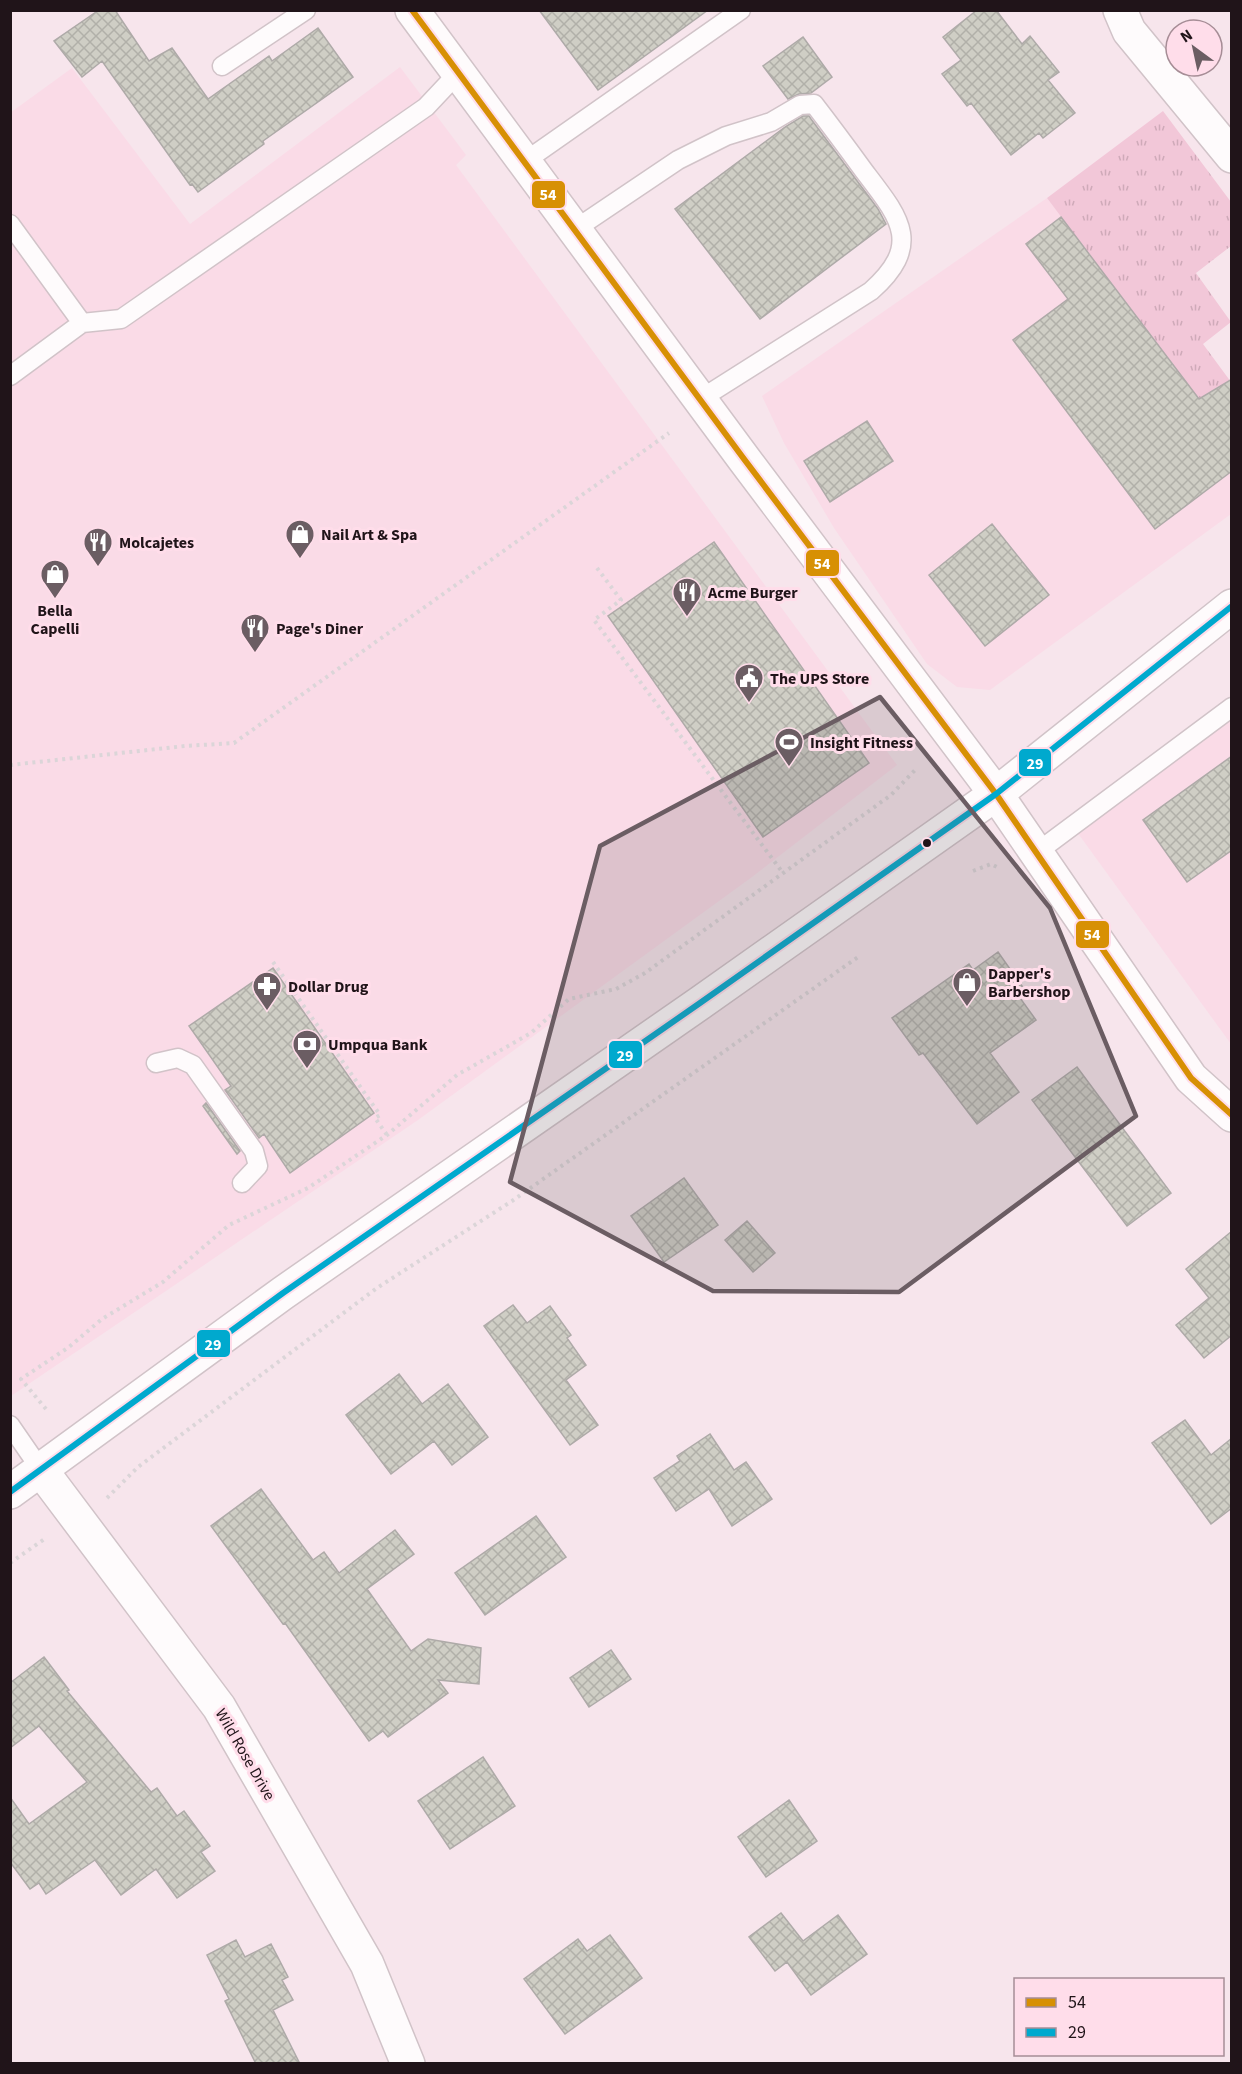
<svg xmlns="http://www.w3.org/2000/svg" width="1242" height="2074" viewBox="0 0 1242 2074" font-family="'Source Sans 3',sans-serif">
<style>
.built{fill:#fadbe7}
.grass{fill:url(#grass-tufts)}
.building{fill:url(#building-cross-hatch);stroke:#aeaaa8;stroke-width:1.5}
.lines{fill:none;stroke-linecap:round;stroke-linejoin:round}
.lane-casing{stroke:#d1c3c8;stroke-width:21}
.street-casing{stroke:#d1c3c8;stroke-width:36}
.secondary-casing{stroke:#d1c3c8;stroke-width:36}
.path{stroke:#dbd5d8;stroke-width:4;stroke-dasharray:3 4.5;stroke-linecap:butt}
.lane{stroke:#fefbfc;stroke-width:18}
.street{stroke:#fefbfc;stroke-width:33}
.secondary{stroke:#fefbfc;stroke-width:33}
.bus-1-casing{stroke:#ffddea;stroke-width:10}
.bus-2-casing{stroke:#ffddea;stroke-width:10}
.bus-1{stroke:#d79004;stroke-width:6}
.bus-2{stroke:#00a9ce;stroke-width:6}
.marked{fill:#6b5d63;fill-opacity:0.2;stroke:#6b5d63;stroke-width:4.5;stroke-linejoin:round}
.bus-dot{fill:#201419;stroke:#ffddea;stroke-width:2}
.labels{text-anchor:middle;stroke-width:6;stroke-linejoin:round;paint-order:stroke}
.poi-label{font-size:16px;font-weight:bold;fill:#201419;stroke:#ffddea;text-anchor:start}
.street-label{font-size:16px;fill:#201419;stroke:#ffddea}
.line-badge{stroke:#ffddea;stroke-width:2}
.badge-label{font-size:16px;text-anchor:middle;font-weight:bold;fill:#fff}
</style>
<defs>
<pattern id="grass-tufts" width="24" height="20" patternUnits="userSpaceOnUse" patternTransform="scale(1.5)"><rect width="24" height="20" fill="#f2c7d8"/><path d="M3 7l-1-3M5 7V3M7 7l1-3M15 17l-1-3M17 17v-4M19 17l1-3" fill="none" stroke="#cfaab9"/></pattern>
<pattern id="building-cross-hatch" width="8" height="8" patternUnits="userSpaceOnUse" patternTransform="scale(1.5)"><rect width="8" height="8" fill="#cfcec5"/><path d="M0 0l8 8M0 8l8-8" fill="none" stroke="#b1b0a9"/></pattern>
</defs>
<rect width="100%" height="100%" fill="#f7e5ec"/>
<path class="built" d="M400 67 466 155 456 165 897 765 752 877 418 1120 11 1396 10 113 72 68 190 224Z
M1047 198 1231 444V514L990 690 957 687 927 664 834 528 784 443 762 396Z
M1231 718V1044L1077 832Z"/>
<path class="grass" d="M1163 111 1231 202V246L1196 273 1231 322 1203 344 1231 382V444L1047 198Z"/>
<path class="building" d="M99 10H115L149 61 172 48 208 99 269 56 272 61 318 28 353 77 263 141 264 144 198 192 192 184 190 185 102 61 82 77 54 41Z
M539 10H708L598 90Z
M977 10H996L1022 44 1030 36 1059 72 1048 80 1075 113 1043 138 1039 133 1011 155 971 103 967 106 942 74 961 60 943 37Z
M803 37 832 77 811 93 799 94 788 99 763 66Z
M803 116H809L811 119 878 209 886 224 760 319 675 209 785 127Z
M1061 217 1199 399 1232 379V471L1155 529 1013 340 1068 299 1026 244Z
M867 421 893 461 830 502 804 461Z
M992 524 1049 595 985 646 929 575Z
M714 542 869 763 763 837 608 616Z
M1232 756V850L1187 882 1143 820Z
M998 952 1027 993 1020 998 1036 1020 990 1053 1019 1092 977 1124 923 1053 919 1055 892 1018 969 964 973 970Z
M273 968 374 1113 290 1173 264 1134 259 1138 225 1090 231 1086 189 1026Z
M1077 1067 1171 1193 1127 1226 1032 1100Z
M206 1103 240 1151 237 1154 203 1106Z
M684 1178 718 1225 664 1262 631 1216Z
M747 1221 775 1253 753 1272 725 1240Z
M1232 1231V1335L1204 1358 1176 1325 1209 1298 1186 1269Z
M513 1305 527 1323 550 1306 571 1335 567 1338 586 1365 566 1380 598 1425 570 1445 484 1326Z
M399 1374 422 1404 448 1384 488 1437 452 1465 434 1441 391 1474 346 1415Z
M1185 1420 1211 1455 1232 1438V1508L1211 1524 1152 1443Z
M710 1434 734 1470 746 1462 772 1499 732 1526 709 1489 676 1511 654 1478 680 1461 677 1456Z
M261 1489 313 1560 324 1552 339 1573 395 1530 414 1554 367 1589 411 1651 428 1639 481 1648 479 1684 438 1680 448 1693 388 1737 383 1731 369 1741 285 1623 283 1624 211 1526Z
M536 1516 566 1557 485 1615 455 1573Z
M611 1650 631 1679 589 1707 570 1678Z
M44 1657 69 1690 67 1691 151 1792 157 1788 177 1816 184 1811 210 1846 201 1852 215 1871 177 1898 156 1869 121 1895 95 1860 46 1894 39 1883 30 1889 10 1862V1797L29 1824 87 1782 39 1726 10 1748V1683Z
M483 1757 515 1806 450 1849 418 1801Z
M789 1800 817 1841 766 1877 738 1837Z
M781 1913 803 1941 838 1915 867 1954 811 1995 787 1962 775 1971 749 1937Z
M610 1935 642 1978 565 2034 524 1979 578 1939 587 1951Z
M236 1940 245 1957 271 1944 288 1977 282 1980 293 2000 273 2010 300 2064H256L225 2001 229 1999 207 1955Z"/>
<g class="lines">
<g class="lane-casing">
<path id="lane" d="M222 66 306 10
M524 162 741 10
M10 224 82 323
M574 230 678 160 726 136 771 122 800 105 814 104C831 126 848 149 864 171 899 217 924 244 871 291L699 400
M10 376 82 323 121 319 426 107 458 73
M1036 853 1232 707
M156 1063 178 1058 193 1065 254 1151 258 1166 242 1183
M10 1425 41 1470"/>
</g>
<g class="street-casing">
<path id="street" d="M412 10 744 459 996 794 1191 1078 1232 1115
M1120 10 1129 31 1232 156
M41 1470 219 1707 367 1964 408 2064"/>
</g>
<g class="secondary-casing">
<path id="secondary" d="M10 1492 283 1293 700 1003 996 794 1232 606"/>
</g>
<path class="path" d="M597 568 621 600 594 620 783 873
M10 765 185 746 234 743 669 433
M973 871 991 864 999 868
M273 962 380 1115 375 1118 387 1135
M46 1409 21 1379 69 1347 102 1319 163 1282 229 1225 308 1188 387 1135 457 1075 531 1033 569 999 616 989 645 973 891 795 917 768
M107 1498 138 1467 377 1288 512 1201 858 957
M10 1563 46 1538"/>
<use href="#lane" class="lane"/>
<use href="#street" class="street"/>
<use href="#secondary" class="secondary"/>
<g class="bus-1-casing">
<path id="bus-1" d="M412 10 744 459 996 794 1191 1078 1232 1115"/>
</g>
<g class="bus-2-casing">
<path id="bus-2" d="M10 1492 283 1293 700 1003 996 794 1232 606"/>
</g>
<use href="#bus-1" class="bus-1"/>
<use href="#bus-2" class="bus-2"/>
</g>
<path class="marked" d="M880 697 1050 908 1136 1116 899 1292 713 1291 510 1182 600 846Z"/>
<defs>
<g id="shop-pin" transform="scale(1.5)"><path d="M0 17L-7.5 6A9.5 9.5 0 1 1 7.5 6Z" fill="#6b5d63" stroke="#ffddea"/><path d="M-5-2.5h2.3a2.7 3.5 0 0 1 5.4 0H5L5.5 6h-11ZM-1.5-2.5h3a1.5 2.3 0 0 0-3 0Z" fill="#fff"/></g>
<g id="restaurant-pin" transform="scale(1.5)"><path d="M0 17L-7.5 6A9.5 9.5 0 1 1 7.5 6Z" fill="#6b5d63" stroke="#ffddea"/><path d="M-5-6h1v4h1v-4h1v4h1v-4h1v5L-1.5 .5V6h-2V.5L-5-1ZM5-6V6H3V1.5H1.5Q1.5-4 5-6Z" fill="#fff"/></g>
<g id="civic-pin" transform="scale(1.5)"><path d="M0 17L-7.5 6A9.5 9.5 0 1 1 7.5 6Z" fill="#6b5d63" stroke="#ffddea"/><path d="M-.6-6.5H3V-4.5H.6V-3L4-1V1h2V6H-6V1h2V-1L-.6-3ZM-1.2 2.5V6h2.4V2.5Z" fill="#fff"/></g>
<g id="stadium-pin" transform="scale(1.5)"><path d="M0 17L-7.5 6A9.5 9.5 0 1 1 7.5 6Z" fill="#6b5d63" stroke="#ffddea"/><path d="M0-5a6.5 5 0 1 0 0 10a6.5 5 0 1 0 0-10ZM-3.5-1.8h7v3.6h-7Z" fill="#fff"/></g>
<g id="pharmacy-pin" transform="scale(1.5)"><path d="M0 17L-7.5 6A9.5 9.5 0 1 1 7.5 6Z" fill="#6b5d63" stroke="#ffddea"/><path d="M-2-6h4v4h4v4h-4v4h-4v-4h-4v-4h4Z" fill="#fff"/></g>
<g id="bank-pin" transform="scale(1.5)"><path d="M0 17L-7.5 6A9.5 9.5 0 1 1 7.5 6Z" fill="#6b5d63" stroke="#ffddea"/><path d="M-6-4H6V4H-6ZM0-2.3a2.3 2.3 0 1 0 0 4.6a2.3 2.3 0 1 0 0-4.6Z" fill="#fff"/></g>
</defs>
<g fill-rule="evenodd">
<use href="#shop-pin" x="300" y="534"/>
<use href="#restaurant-pin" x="98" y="542"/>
<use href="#shop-pin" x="55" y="574"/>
<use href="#restaurant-pin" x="687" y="592"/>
<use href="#restaurant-pin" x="255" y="628"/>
<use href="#civic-pin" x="749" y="678"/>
<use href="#stadium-pin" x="789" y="742"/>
<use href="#shop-pin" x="967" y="982"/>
<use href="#pharmacy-pin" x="267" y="986"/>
<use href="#bank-pin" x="307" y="1044"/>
</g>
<circle class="bus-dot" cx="927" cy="843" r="5"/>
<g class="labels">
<g class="poi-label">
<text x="321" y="540">Nail Art &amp; Spa</text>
<text x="119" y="548">Molcajetes</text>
<text x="708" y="598">Acme Burger</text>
<text x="55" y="616" text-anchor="middle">Bella<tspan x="55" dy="18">Capelli</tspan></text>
<text x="276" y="634">Page's Diner</text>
<text x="770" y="684">The UPS Store</text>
<text x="810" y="748">Insight Fitness</text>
<text x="988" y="979">Dapper's<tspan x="988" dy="18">Barbershop</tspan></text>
<text x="288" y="992">Dollar Drug</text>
<text x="328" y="1050">Umpqua Bank</text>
</g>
<g class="street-label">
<text transform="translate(246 1754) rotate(60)" y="6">Wild Rose Drive</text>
</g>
</g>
<g class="line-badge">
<rect x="531" y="180" width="35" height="29" rx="6" fill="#d79004"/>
<rect x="805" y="549" width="35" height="28" rx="6" fill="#d79004"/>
<rect x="1018" y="748" width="34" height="29" rx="6" fill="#00a9ce"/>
<rect x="1075" y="920" width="35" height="29" rx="6" fill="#d79004"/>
<rect x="608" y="1040" width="35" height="29" rx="6" fill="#00a9ce"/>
<rect x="196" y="1329" width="35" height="29" rx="6" fill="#00a9ce"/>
</g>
<g class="badge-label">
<text x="548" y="200">54</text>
<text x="822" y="569">54</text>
<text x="1035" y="769">29</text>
<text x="1092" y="940">54</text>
<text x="625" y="1061">29</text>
<text x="213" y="1350">29</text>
</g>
<rect width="1242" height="2074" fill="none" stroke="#201419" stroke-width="24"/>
<rect x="1014" y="1978" width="210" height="78" fill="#ffddea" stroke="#a68d96" stroke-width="1.5"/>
<rect x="1026" y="1998" width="30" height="9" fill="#d79004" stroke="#a68d96" stroke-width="1.5"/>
<text x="1068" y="2008" font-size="18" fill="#201419">54</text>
<rect x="1026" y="2028" width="30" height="9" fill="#00a9ce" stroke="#a68d96" stroke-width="1.5"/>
<text x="1068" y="2038" font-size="18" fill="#201419">29</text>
<g transform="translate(1194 48) rotate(327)"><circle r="28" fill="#ffddea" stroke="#a68d96" stroke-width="1.5"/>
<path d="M0-4.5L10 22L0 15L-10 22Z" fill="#6b5d63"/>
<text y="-9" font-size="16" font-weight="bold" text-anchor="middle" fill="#201419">N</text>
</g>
</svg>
